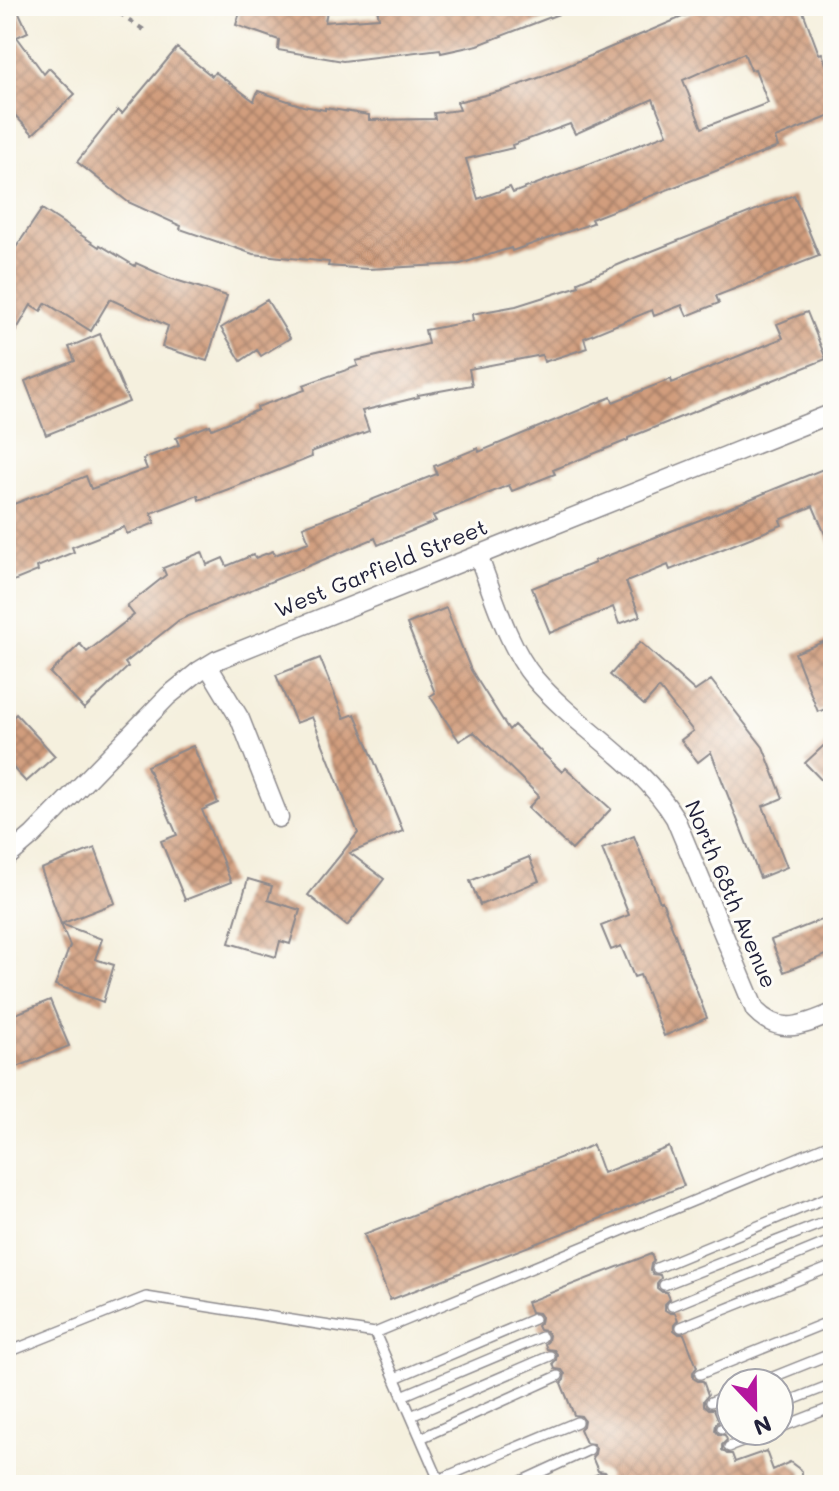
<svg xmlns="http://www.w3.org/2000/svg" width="839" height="1491" viewBox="0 0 839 1491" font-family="Mali,sans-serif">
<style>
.building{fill:url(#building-cross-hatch);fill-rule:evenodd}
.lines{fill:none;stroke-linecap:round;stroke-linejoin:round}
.lane-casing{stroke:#8c898c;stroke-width:12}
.street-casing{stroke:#8c898c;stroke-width:21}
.path{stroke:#8c898c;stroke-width:4;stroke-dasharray:6 6;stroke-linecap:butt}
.lane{stroke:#fff;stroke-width:9}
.street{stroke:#fff;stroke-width:18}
.labels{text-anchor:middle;stroke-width:6;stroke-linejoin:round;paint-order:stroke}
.street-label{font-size:22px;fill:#22223b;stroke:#fdfcf7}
</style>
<defs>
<pattern id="building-cross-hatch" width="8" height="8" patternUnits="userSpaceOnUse" patternTransform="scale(2)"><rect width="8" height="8" fill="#d19d7d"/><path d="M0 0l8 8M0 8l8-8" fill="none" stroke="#a98068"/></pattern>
</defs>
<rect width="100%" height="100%" fill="#fdfcf7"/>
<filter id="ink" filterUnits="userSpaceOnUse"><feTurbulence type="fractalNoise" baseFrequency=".0125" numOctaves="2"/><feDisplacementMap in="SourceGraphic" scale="16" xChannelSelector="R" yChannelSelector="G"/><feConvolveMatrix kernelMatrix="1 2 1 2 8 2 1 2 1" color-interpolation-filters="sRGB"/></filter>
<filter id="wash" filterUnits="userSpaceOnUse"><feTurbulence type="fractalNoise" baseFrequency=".006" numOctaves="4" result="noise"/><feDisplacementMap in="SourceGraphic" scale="32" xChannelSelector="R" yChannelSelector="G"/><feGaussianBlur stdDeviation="1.8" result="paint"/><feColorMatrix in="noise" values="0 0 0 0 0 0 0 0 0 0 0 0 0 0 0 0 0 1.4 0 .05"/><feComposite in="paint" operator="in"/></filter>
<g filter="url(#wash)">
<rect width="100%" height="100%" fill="#f5f0de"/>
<g id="blocks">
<path class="building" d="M6 6H16L28 32 17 37 44 74 49 68 75 94 33 134 6 106Z
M242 6H292L327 11 325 22 379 18 377 8 392 6 577 7 478 45 441 53 440 49 343 61 278 50 279 40 236 25Z
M708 6H801L819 54 822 53 833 84V115L775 138 778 147 591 219 593 223 512 251 511 248 460 264 368 269 328 266 329 262 253 254 180 229 181 226 128 202 77 162 118 110 122 114 177 48 212 76 215 72 254 101 258 91 303 106 325 110V108L369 115V120L435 119 434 113 460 110 457 102 505 90 541 77ZM744 53 751 70 755 69 768 103 702 128 683 80ZM653 99 667 134 513 193 510 187 478 199 466 159 513 148 512 145 570 124 575 134Z
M794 195 819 256 716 296 719 303 687 316 682 305 654 316 652 310 584 338 587 348 544 362 542 355 469 369 472 385 418 395 419 397 362 411 369 431 311 452 312 457 264 476 199 500 198 495 151 513 155 523 127 534 124 527 72 547 74 552 37 567 38 571 6 584V507L86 476 91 489 147 469 143 459 179 445 176 438 210 425 212 429 258 410 257 407 305 390 303 385 358 366 356 361 428 344 425 330 473 321 472 314 516 306 579 286 578 282 632 259Z
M42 209 99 247 100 245 135 266 136 263 169 278 227 296 207 361 162 347 168 326 110 299 91 331 46 303 41 311 31 305 6 348V262Z
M267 300 290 338 261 356 257 350 241 361 221 328Z
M807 312 826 359 628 438V440L553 470 555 474 512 491 509 485 433 516 436 521 378 545 375 538 179 620 125 663 128 667 84 709 50 673 80 644 87 652 134 615 127 606 166 575 163 568 202 552 207 565 223 558 227 566 253 555 255 558 273 551 275 555 309 542 303 527 437 474 434 466 478 448 479 452 611 397 613 402 671 379 672 383 783 338 777 324Z
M100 334 129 402 46 435 25 381 75 361 69 347Z
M828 467 833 481V553L813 506 780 520 782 525 725 548 670 570 668 565 626 582 640 616 619 624 613 607 550 633 532 588 595 563 594 561 702 519Z
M446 608 471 670 509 730 514 725 562 772 566 768 611 809 572 850 528 808 539 796 474 732 459 741 430 696 435 693 407 624Z
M833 638V706L818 712 795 653Z
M640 642 695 691 711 680 763 747 783 798 763 806 787 867 760 878 711 752 698 762 681 740 693 731 659 688 644 705 610 675Z
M320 658 344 718 355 714 403 831 350 853 384 879 347 926 308 895 358 833 312 717 296 723 276 675Z
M16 714 55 756 26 782 6 760V724Z
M833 737V792L805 763Z
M193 746 218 803 202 810 231 882 185 900 161 841 177 835 147 766Z
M634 836 660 902 662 901 707 1018 664 1036 640 975 634 977 621 946 611 950 601 926 629 915 602 849Z
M95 848 115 903 61 924 41 869Z
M529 857 539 881 480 905 470 881Z
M248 879 272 886 268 900 300 910 290 944 280 941 276 957 229 943Z
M833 915V952L784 972 771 940Z
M61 924 102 939 95 959 114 965 103 1002 55 985 70 946Z
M50 1000 69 1046 15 1068 6 1047V1018Z
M593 1145 603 1173 669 1147 684 1186 390 1300 364 1234Z
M651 1254 654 1261 651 1264 650 1270 653 1274 660 1275 661 1278 657 1283V1288L662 1292H667L670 1299 665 1304V1310L670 1313H675L678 1320 674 1325V1330L679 1334H684L697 1367 693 1372V1378L698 1381H703L708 1395 704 1400V1405L709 1409H714L719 1421 716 1424 715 1430 718 1434 725 1435 727 1440 722 1445V1450L727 1454H732L735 1462 766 1451 773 1470 790 1462 802 1471V1485H604L607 1482 608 1476 605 1472 598 1471 592 1457 595 1454 596 1448 593 1444 586 1443 580 1429 583 1426 584 1420 581 1416 574 1415 561 1383 564 1380 565 1374 562 1370 555 1369 553 1363 556 1360 557 1354 554 1350 547 1349 545 1344 548 1341 549 1335 546 1331 539 1330 537 1326 540 1323 541 1317 538 1313 531 1312 527 1302Z"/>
</g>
</g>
<g filter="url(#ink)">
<use href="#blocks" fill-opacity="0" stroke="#8c898c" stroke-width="2"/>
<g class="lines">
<g class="lane-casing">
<path id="lane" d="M657 1268 833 1195
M664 1285 833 1219
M672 1306 833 1240
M681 1327 833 1266
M375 1333 441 1485
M6 1353 146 1297 375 1333 833 1143
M700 1374 833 1320
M395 1378 534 1319
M758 1383 833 1353
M402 1396 542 1337
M711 1402 731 1394
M779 1405 833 1384
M411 1416 550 1356
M722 1428 731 1424
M779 1428 833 1407
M421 1438 558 1376
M729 1447 771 1431
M438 1480 577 1422
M513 1485 589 1450
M584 1485 601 1478"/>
</g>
<g class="street-casing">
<path id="street" d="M478 555C493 594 508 647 535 679 577 728 640 761 675 818L755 1010C781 1037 803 1025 833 1013
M208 666 240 719 279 818
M6 858 33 835 168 696 199 671 217 660 833 413"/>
</g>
<path class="path" d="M109 6 144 30"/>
<use href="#lane" class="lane"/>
<use href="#street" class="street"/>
</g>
</g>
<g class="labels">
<g class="street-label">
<text transform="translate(381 568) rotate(-22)" y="8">West Garfield Street</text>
<text transform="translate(731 894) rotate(67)" y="8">North 68th Avenue</text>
</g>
</g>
<rect width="839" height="1491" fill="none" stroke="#fdfcf7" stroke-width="32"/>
<g transform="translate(755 1407) rotate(158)"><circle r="38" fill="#fdfcf7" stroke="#a5a5ac" stroke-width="2"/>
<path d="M0-6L14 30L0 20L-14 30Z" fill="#b5179e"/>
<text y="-12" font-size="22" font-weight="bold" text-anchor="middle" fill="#22223b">N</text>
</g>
</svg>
